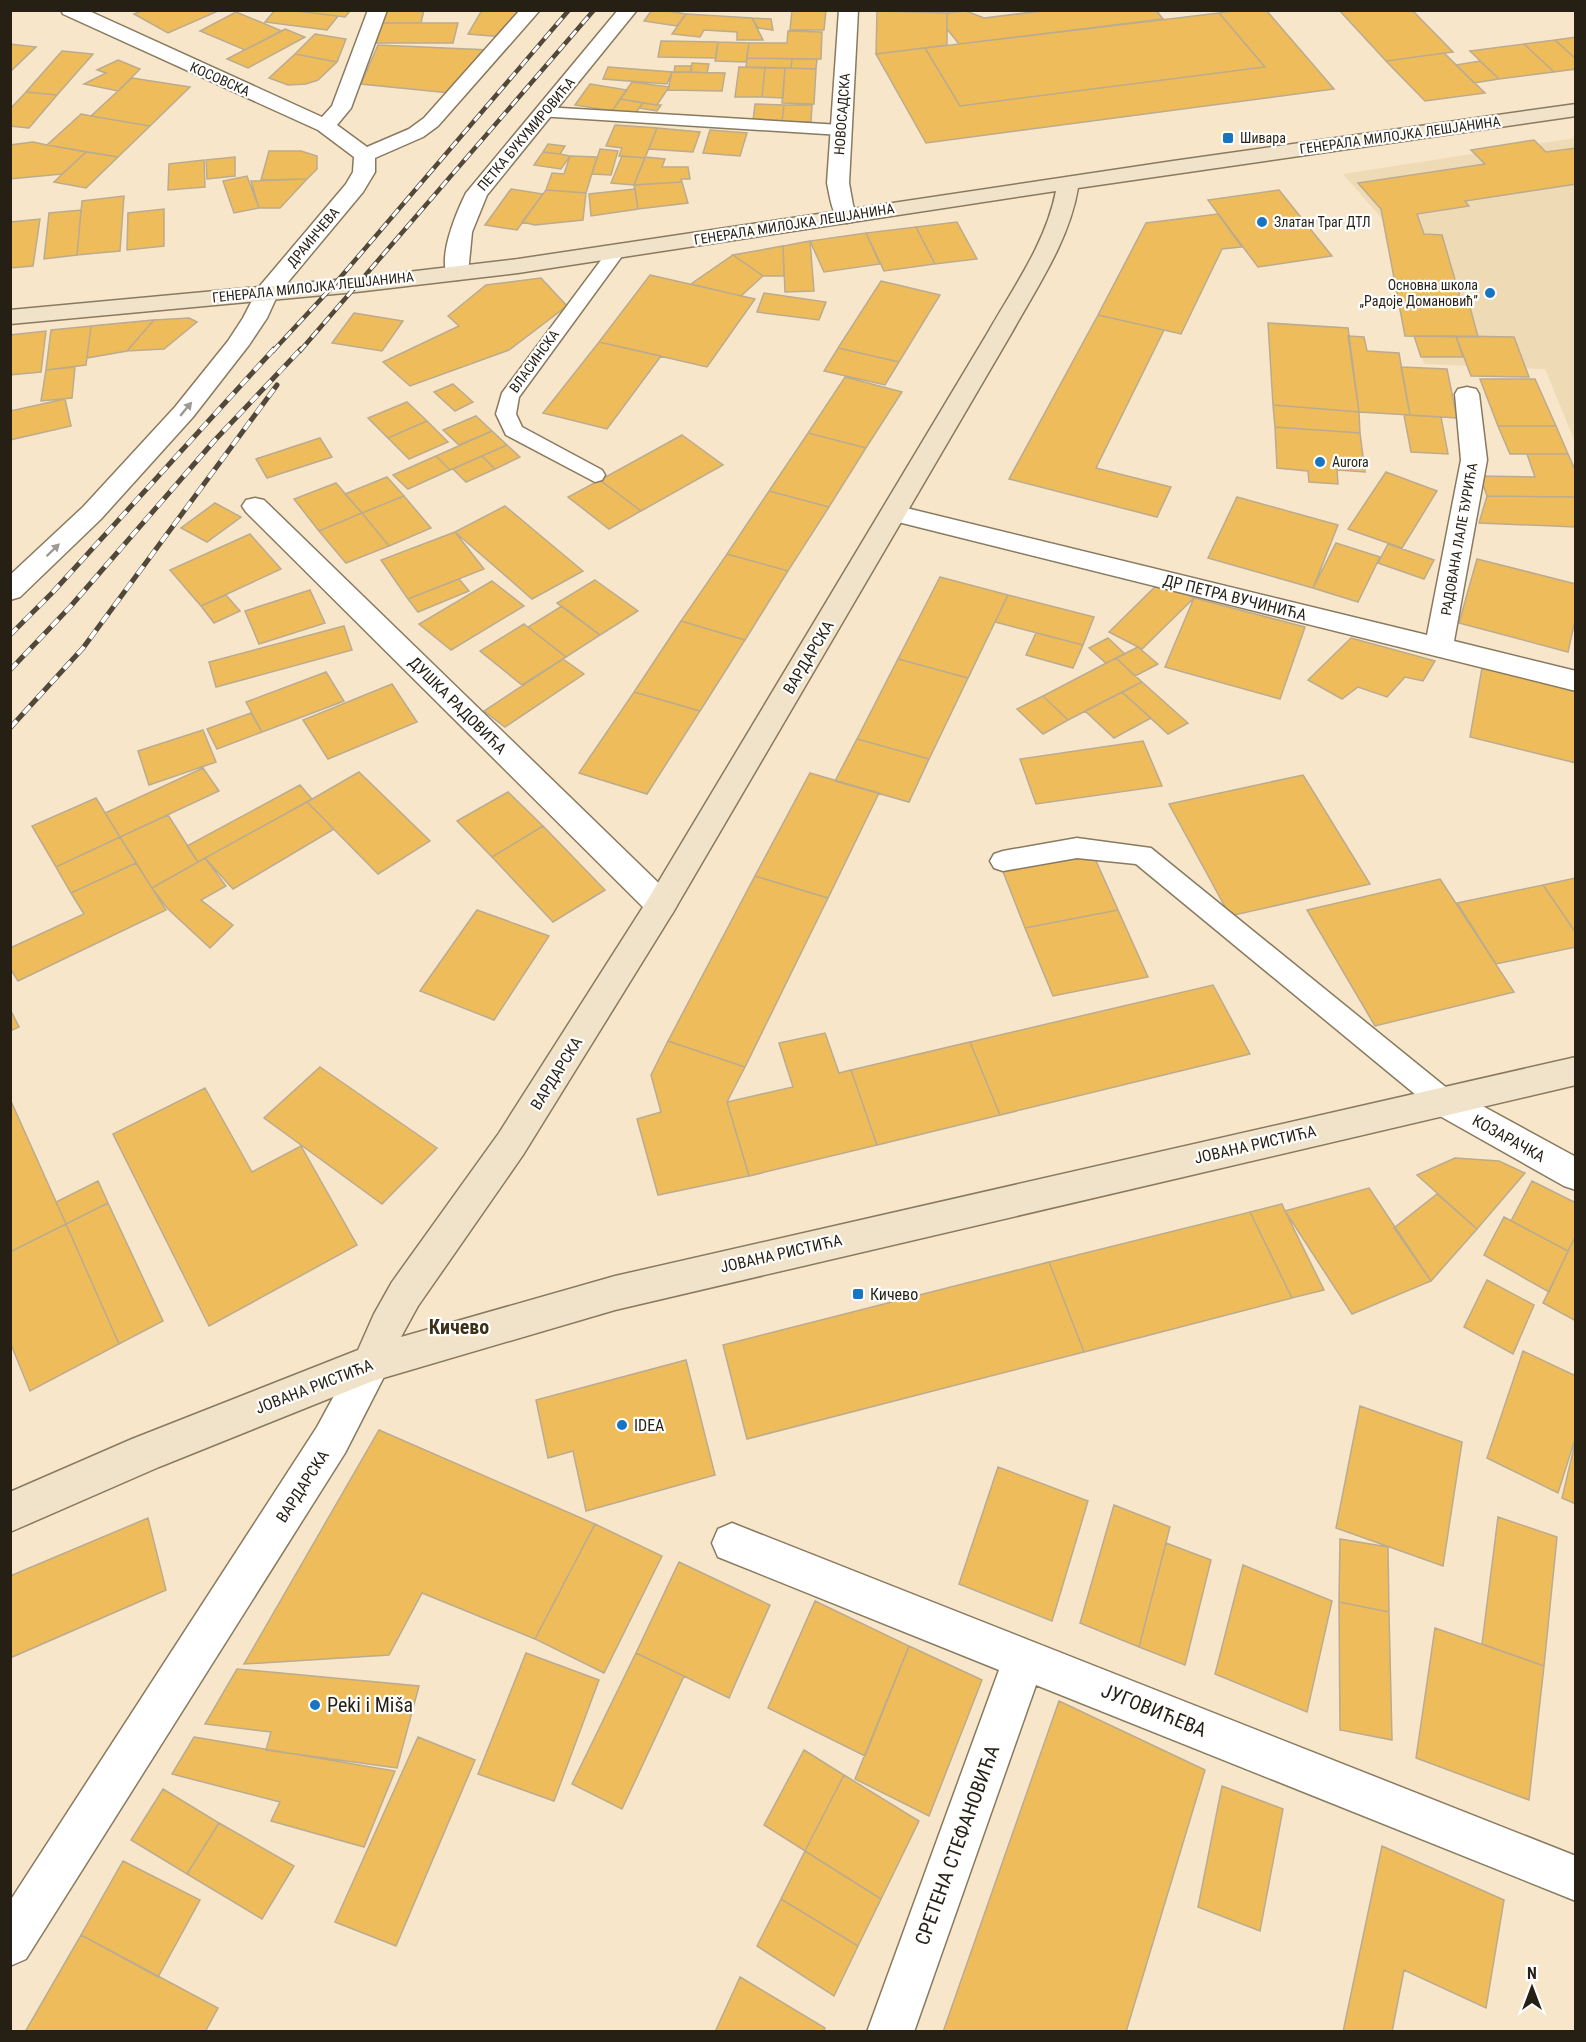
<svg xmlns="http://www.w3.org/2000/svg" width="1586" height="2042" viewBox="0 0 1586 2042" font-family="'Roboto Condensed',sans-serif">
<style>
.built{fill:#efdab6}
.building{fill:#efbc5b;stroke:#bbab8f;stroke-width:1.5}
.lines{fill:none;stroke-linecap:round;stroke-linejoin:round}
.lane-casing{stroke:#897a5f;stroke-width:3}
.street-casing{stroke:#897a5f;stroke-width:3}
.secondary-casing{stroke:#897a5f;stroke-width:3}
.lane{fill:#fff;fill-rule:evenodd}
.street{fill:#fff;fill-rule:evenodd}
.secondary{fill:#f1e3c9;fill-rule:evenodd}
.rail-far1-casing{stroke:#51483a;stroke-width:4.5}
.rail-casing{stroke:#51483a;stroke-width:5}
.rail-far1{stroke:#fff;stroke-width:3;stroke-dasharray:9;stroke-linecap:butt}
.rail{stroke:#fff;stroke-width:4;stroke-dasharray:10;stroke-linecap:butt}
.oneway{fill:#9d9a95}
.poi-dot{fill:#1875c1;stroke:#fff;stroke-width:2}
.labels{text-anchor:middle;stroke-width:4.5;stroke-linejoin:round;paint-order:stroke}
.far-street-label{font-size:14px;fill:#251f14;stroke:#fff}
.far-poi-label{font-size:14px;fill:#251f14;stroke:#fff;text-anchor:start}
.street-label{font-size:16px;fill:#251f14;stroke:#fff}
.poi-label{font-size:16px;fill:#251f14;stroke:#fff;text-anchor:start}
.quarter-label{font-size:20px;font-weight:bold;fill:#3e3018;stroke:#fff}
.near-poi-label{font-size:20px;fill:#251f14;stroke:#fff;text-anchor:start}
.near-street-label{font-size:20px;fill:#251f14;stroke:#fff}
</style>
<rect width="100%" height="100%" fill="#f7e6c9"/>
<path class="built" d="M1575 138V442L1545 369 1424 364 1384 221 1343 174Z"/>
<path class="building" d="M143 10H217L218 11 168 33 134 14Z
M275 10H288L338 16 327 30 265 22Z
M288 10H351L345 17Z
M386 10H424L421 23H382Z
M482 10H518L504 37 468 34Z
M652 10H662L686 14 677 26 644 21Z
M792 10H826L824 30H790Z
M1050 10H1156L1163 19 959 44 947 29V13L966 11 984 18Z
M1236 10H1266L1334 89 926 143 876 54 925 48 960 106 1265 67 1219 13Z
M1339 10H1412L1453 52 1386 61Z
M877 11 947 13V45L876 54Z
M236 12 282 31 245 50 200 31Z
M1219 13 1265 67 960 106 925 48Z
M686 14 752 18 763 40H737V32L704 30 700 37 672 34Z
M752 18 771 19 773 30 758 28Z
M382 23H458L453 43H376Z
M285 29 305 37 248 68 227 59Z
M788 31 822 32 821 59 747 58 749 43H787Z
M315 34 346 39 337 62 295 54Z
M1576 37V59L1555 40Z
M1555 40 1576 59V69L1554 72 1524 44Z
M661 41 718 42 716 58 658 57Z
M718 42 749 43 746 62 715 61Z
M10 44 36 47 10 72Z
M1524 44 1554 72 1499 79 1470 51Z
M378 45 489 50 450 93 361 84Z
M62 51 93 54 57 95 26 92Z
M1444 53 1485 93 1425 101 1386 61Z
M295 54 337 62 318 80 306 84 288 85 269 78Z
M747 58 792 59 791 68 746 67Z
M792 59H817L816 69 791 68Z
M118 60 140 69 118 91 84 84 106 73 97 70Z
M1480 61 1499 79 1474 83 1456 65Z
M692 63 709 64 707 73 691 72Z
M675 66H691V72H674Z
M608 67 672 72 667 84 603 79Z
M739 67 765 68 762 97H735Z
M765 68H785L783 98 762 97Z
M785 68 816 69 814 104 782 103Z
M672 72 725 73 722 91 668 90Z
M132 78 190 87 150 126 91 116Z
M632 82 669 87 657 105 620 99Z
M590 84 627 90 612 111 575 105Z
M26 92 57 95 29 128 10 126V109Z
M620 99 643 103 635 114 612 111Z
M643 103 657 105H661L657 111 639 108Z
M755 104 784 105 782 122 753 121Z
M784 105H812L811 122H782Z
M81 114 91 116 150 126 118 157 47 145Z
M615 125 657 128 645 158 619 156 622 148 606 146Z
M657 128 700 132 693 152 649 149Z
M710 130 747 133 740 156 703 153Z
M1534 140 1546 152 1576 148V184L1465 201 1469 206 1417 214 1424 234 1442 235 1463 307H1470L1478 337 1405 336 1381 209 1358 183 1485 164 1471 150Z
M33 142 47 145 86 152 62 174 10 179V145Z
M548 144 565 146 560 154 543 152Z
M600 149 618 151 611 175 592 174Z
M269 151H301L317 156V169L307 179 261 180Z
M86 152 118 157 86 188 54 182Z
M543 152 560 154 570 156 561 169 534 165Z
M570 156 597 157 586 193 546 190 552 173 564 174Z
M622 156 645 158 634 185 611 183Z
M235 157V176L207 179 206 160Z
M645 157 665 159 662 167H688L690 179H681L682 182 634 185Z
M204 160 205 187 168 190 169 164Z
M247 176 259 208 234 213 223 181Z
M307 179 280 208H259L251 181Z
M682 182 688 203 638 209 634 185Z
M511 189 543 194 517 230 485 225Z
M635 189 638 209 591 216 589 194Z
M546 190 586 193 583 220 535 225 522 222Z
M1279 190 1332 256 1258 267 1208 200Z
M124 196 120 251 77 255 82 201Z
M164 209V246L127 250 128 213Z
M81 210 77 255 44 259 49 213Z
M1218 214 1242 247 1222 249 1181 334 1098 315 1146 223Z
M40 219 33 266 10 268 11 222Z
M957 222 977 259 935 264 916 227Z
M916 227 935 264 884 271 866 233Z
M866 233 880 264 824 272 810 241Z
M810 241 814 291 785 292 783 246Z
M783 246 784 276H763L733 255Z
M733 255 763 276 741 296 691 284Z
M650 275 755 299 707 367 599 342Z
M541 278 567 306 509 350 410 386 383 362 459 326 448 316 486 285Z
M881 281 940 295 899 362 838 348Z
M764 293 826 302 819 320 757 312Z
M354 313 403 321 382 351 332 343Z
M1098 315 1164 330 1096 468 1171 487 1157 517 1009 479Z
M189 318 197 322 164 349 127 351 154 320Z
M154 320 127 351 87 358 91 326Z
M1268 323 1348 328 1359 412 1273 405Z
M91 326 86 365 46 370 51 330Z
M46 331 41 372 10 375V335Z
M1348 336 1364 337 1367 351 1399 353 1410 415 1359 412Z
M1414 336H1456L1463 357H1421Z
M1456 336 1514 337 1529 377 1471 376Z
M599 342 661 356 607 429 543 413Z
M838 348 899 362 885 385 824 371Z
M75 367 72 398 41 401 46 370Z
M1401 367 1447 369 1457 418 1410 415Z
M845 377 902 392 866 448 808 433Z
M1480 379H1535L1556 426H1498Z
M453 384 473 402 455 411 434 392Z
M65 399 71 426 10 440V411Z
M407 402 427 421 388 438 368 418Z
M1273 405 1359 412 1360 433 1275 427Z
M1404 415 1441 417 1448 454 1411 452Z
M476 416 492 431 459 445 443 430Z
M427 421 448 442 409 459 388 438Z
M1498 426H1556L1568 454H1510Z
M1275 427 1360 433 1365 472 1337 470 1338 484 1309 482 1308 471 1277 468Z
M492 431 507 445 450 470 436 456Z
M808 433 866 448 829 507 769 491Z
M682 435 723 465 641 511 600 480Z
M320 438 332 457 267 478 256 459Z
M507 445 520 457 495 469 482 456Z
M1527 454H1568L1576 472V497L1487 496 1480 476 1535 477Z
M436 456 450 470 408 489 393 475Z
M482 456 495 469 466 482 453 469Z
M1386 472 1437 491 1402 548 1348 529Z
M387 477 404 496 362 513 345 494Z
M600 480 641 511 609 529 568 497Z
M336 483 362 513 319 531 294 499Z
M769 491 829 507 788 571 727 554Z
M404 496 431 528 389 546 362 513Z
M1487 496 1576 497V527L1479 523Z
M1237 497 1338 525 1313 588 1208 558Z
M215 503 241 517 207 542 181 528Z
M505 506 583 571 532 599 455 532Z
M362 513 389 546 346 563 319 531Z
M455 532 484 569 408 599 381 560Z
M250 534 281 569 201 606 170 570Z
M1336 543 1380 557 1358 602 1313 588Z
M1388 544 1434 560 1424 579 1378 563Z
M727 554 788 571 745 640 681 621Z
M1477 559 1576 584V616L1568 652 1459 623Z
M940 577 1008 595 968 678 898 659Z
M459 579 469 591 418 612 408 599Z
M595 580 638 611 600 635 557 603Z
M492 581 524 606 451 650 419 624Z
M1161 581 1194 598 1142 649 1109 632Z
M310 590 325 623 259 644 245 611Z
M226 595 240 611 214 623 201 606Z
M1008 595 1094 617 1083 645 995 622Z
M1194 598 1305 627 1280 699 1165 667Z
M562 606 600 635 566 657 528 627Z
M681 621 745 640 700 711 634 692Z
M524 624 566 657 522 685 480 651Z
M344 626 352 650 216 687 209 662Z
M1036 633 1083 645 1073 668 1026 655Z
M1108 638 1125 654 1106 663 1089 648Z
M1351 638 1435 661 1423 681 1405 677 1387 697 1358 687 1342 699 1308 680Z
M1138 647 1158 664 1135 676 1116 658Z
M1116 658 1142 682 1068 720 1043 696Z
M563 659 584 674 505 727 484 711Z
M898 659 968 678 929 759 857 739Z
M1482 668 1576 690V763L1470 737Z
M326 672 344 701 262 732 246 702Z
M1142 682 1188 723 1168 734 1122 692Z
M392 684 417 722 328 759 303 720Z
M634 692 700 711 647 794 579 773Z
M1122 692 1151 718 1114 738 1085 711Z
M1043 696 1068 720 1043 734 1017 709Z
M251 713 262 732 217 749 207 729Z
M203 730 216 762 149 785 138 751Z
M857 739 929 759 909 802 835 781Z
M1143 741 1162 786 1036 804 1020 759Z
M203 768 219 791 120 837 105 813Z
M359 772 430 841 378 874 307 802Z
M810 773 879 793 828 898 755 876Z
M1303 775 1370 884 1230 916 1169 804Z
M300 785 312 799 198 862 187 846Z
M508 792 543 826 492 857 457 821Z
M96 798 120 837 56 867 32 826Z
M307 802 334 829 233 889 205 858Z
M168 815 198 862 152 888 120 837Z
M543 826 605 890 553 922 492 857Z
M120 837 136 863 71 893 56 867Z
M1092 852 1118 910 1025 928 1002 869Z
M205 858 226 886 201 900 233 925 210 948 168 909 152 888Z
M136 863 166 910 18 981 10 968V948L84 914 71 893Z
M755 876 828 898 745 1067 668 1041Z
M1576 878V933L1543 885Z
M1440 879 1514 992 1375 1026 1307 910Z
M1543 885 1576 933V947L1496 964 1457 903Z
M477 910 549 936 494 1020 420 991Z
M1118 910 1148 977 1053 996 1025 928Z
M1213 985 1250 1054 1000 1115 970 1042Z
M10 1009 19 1027 10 1031Z
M825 1033 839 1073 851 1070 877 1145 749 1176 727 1102 793 1087 779 1043Z
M668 1041 745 1067 727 1102 749 1176 658 1195 637 1119 661 1112 651 1075Z
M970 1042 1000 1115 877 1145 851 1070Z
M320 1067 437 1148 382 1204 264 1118Z
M205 1088 252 1172 301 1146 357 1245 209 1326 113 1134Z
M10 1099 66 1224 10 1252Z
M1455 1158 1499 1161 1525 1173 1477 1229 1417 1175Z
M98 1181 108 1203 66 1224 56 1202Z
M1532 1181 1576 1203V1235L1568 1251 1511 1221Z
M1369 1188 1431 1281 1352 1314 1285 1211Z
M1437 1194 1477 1229 1431 1281 1394 1228Z
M108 1203 163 1321 119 1344 66 1224Z
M1282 1204 1285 1211 1324 1290 1292 1298 1250 1212Z
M1250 1212 1292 1298 1084 1352 1049 1262Z
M1504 1217 1568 1251 1549 1292 1484 1255Z
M66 1224 119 1344 30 1391 10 1342V1252Z
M1576 1235V1321L1543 1303Z
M1049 1262 1084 1352 747 1439 723 1345Z
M1487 1280 1534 1305 1513 1354 1464 1327Z
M1523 1351 1576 1376V1436L1558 1493 1487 1458Z
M686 1360 715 1475 586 1511 573 1451 548 1458 536 1400Z
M1360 1406 1462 1442 1443 1566 1336 1528Z
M379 1430 595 1524 535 1639 422 1593 389 1655 244 1664Z
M1576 1439V1504L1562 1498Z
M998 1467 1088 1501 1052 1621 959 1584Z
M1114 1505 1170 1527 1139 1647 1080 1623Z
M1498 1517 1557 1537 1544 1666 1482 1644Z
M148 1518 166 1590 10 1658V1576Z
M595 1524 662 1556 604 1673 535 1639Z
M1340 1539 1388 1547 1389 1612 1339 1602Z
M1166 1543 1211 1560 1185 1665 1139 1647Z
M679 1562 770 1605 729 1698 636 1653Z
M1243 1565 1332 1601 1307 1712 1215 1674Z
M815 1601 909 1646 865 1756 768 1708Z
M1339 1602 1389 1612 1392 1740 1340 1730Z
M1435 1628 1544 1666 1529 1800 1416 1758Z
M909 1646 982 1680 929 1816 855 1779Z
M526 1653 599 1680 554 1801 478 1774Z
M636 1653 684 1676 622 1809 572 1784Z
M237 1669 419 1686 397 1768 266 1750 271 1732 205 1724Z
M1059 1701 1205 1770 1126 2032H943Z
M194 1737 395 1771 364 1847 271 1821 280 1802 172 1774Z
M418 1737 475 1760 396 1946 335 1922Z
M804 1750 844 1775 805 1851 764 1825Z
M844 1775 919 1821 881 1899 805 1851Z
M1222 1786 1283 1809 1260 1931 1198 1907Z
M163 1789 219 1823 187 1874 131 1840Z
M219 1823 294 1866 262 1919 187 1874Z
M1382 1846 1504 1900 1486 2008 1404 1970 1392 2032H1343Z
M805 1851 881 1899 858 1946 781 1899Z
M123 1861 200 1900 158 1977 81 1935Z
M781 1899 858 1946 834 1996 757 1946Z
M81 1935 218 2008 205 2032H25Z
M740 1977 825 2028 823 2032H715Z"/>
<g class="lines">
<g class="lane-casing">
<path id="lane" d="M544 107 841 125 849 130 841 135 538 116 536 112 538 108Z
M616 247 622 248 625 252 519 397 516 414 522 427 602 470 605 475 602 480 595 482 506 435 496 414 502 393 610 248Z
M1077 838 1151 848 1453 1093 1457 1101 1453 1109 1443 1113 1433 1109 1136 864 1077 858 1003 871 994 868 990 861 994 854 1003 851Z"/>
</g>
<g class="street-casing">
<path id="street" d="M61 10H87L322 117 332 106 368 10H387L351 108 337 125 367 147 409 129 424 118 520 10H540L438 126 423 137 375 158V172L363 192 278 294 267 318 249 345 193 417 101 519 20 597 10 600V575L83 507 175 407 228 341 243 318 259 287 346 184 353 172 354 157 318 130 63 14Z
M618 10H637L487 195 472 232 468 273 465 278 457 280 449 278C436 260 457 211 466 193Z
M839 10H858L849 183 853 205 858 216 855 221 847 223 839 221C831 209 830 197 827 183Z
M1467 387 1476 389 1479 394 1487 460 1454 641 1576 671V691L894 521 885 519 881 513 885 507 894 505 1427 635 1461 460 1455 394 1458 389Z
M255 498 264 500 672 896 677 905 672 914 661 917 650 914 246 512 242 506 246 500Z
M1443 1086 1455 1091 1576 1157V1190L1564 1186 1431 1111 1426 1101 1431 1091Z
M372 1345 385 1350 391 1363 345 1453 26 1959 10 1966V1901L317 1427 359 1350Z
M732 1523 1576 1856V1901L1036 1685 914 2032H867L999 1670 718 1557 712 1543 718 1529Z"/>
</g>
<g class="secondary-casing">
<path id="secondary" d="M1576 104V116L1078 188C1069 241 1037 287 1011 334L672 914 523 1155 418 1306 401 1337 615 1276 1576 1057V1085L615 1310 373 1381 159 1467 10 1532V1492L132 1439 358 1350 374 1314 392 1282 499 1133 650 896 987 334C1013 288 1046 243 1056 191L518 273 356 292 10 324V310L356 278 518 259 1173 161Z"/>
</g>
<use href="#lane" class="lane"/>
<use href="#street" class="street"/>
<use href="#secondary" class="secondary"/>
<g class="rail-far1-casing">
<path id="rail-far1" d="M273 351 333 286 569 10
M300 351 594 10"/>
</g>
<g class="rail-casing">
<path id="rail" d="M10 635 53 592 274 349
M10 670 70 607 215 440 301 349
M10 728 83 648 277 385"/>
</g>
<use href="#rail-far1" class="rail-far1"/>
<use href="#rail" class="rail"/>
</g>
<defs><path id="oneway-solid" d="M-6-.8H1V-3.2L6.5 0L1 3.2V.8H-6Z" transform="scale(1.5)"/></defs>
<g class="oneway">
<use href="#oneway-solid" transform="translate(186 409) rotate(-50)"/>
<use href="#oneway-solid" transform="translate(53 550) rotate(-44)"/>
</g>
<g class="poi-dot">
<rect x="1222" y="132" width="12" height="12" rx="3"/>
<circle cx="1262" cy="222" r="6"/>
<circle cx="1490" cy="293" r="6"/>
<circle cx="1320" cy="462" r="6"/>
<rect x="852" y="1288" width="12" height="12" rx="3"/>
<circle cx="622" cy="1425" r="6"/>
<circle cx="315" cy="1705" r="6"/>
</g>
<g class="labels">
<g class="far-street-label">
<text transform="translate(220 79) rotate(24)" y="5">КОСОВСКА</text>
<text transform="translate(842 114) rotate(-86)" y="5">НОВОСАДСКА</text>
<text transform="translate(526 134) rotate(-50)" y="5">ПЕТКА БУКУМИРОВИЋА</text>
<text transform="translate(1400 135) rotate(-8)" y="5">ГЕНЕРАЛА МИЛОЈКА ЛЕШЈАНИНА</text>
<text transform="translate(794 224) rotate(-9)" y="5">ГЕНЕРАЛА МИЛОЈКА ЛЕШЈАНИНА</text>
<text transform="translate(313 237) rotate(-50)" y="5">ДРАИНЧЕВА</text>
<text transform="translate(313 287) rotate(-6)" y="5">ГЕНЕРАЛА МИЛОЈКА ЛЕШЈАНИНА</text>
<text transform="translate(534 361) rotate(-54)" y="5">ВЛАСИНСКА</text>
<text transform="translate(1459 539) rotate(-80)" y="5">РАДОВАНА ЛАЛЕ ЂУРИЋА</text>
</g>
<g class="far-poi-label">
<text x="1240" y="143">Шивара</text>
<text x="1274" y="227">Златан Траг ДТЛ</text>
<text x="1478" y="290" text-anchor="end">Основна школа<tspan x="1478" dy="16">„Радоје Домановић”</tspan></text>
<text x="1332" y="467">Aurora</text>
</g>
<g class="street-label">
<text transform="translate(1235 597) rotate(14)" y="6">ДР ПЕТРА ВУЧИНИЋА</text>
<text transform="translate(808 657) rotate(-59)" y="6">ВАРДАРСКА</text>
<text transform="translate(458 705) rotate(45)" y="6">ДУШКА РАДОВИЋА</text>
<text transform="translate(556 1073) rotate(-58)" y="6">ВАРДАРСКА</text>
<text transform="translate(1509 1138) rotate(29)" y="6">КОЗАРАЧКА</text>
<text transform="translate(1255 1144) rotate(-13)" y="6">ЈОВАНА РИСТИЋА</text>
<text transform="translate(781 1253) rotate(-13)" y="6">ЈОВАНА РИСТИЋА</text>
<text transform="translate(314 1386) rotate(-21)" y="6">ЈОВАНА РИСТИЋА</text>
<text transform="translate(302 1486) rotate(-57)" y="6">ВАРДАРСКА</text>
</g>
<g class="poi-label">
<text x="870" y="1300">Кичево</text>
<text x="634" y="1431">IDEA</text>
</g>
<g class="quarter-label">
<text x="459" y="1334">Кичево</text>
</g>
<g class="near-poi-label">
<text x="327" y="1712">Peki i Miša</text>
</g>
<g class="near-street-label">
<text transform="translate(1154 1710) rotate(22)" y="7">ЈУГОВИЋЕВА</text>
<text transform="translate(957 1845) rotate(-70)" y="7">СРЕТЕНА СТЕФАНОВИЋА</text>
</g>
</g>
<rect width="1586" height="2042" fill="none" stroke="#251f14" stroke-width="24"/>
<g transform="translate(1532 1988)" stroke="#ffffff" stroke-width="4.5" paint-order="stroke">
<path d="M0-4.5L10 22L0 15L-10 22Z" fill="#251f14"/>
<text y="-9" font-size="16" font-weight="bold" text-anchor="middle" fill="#251f14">N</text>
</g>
</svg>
